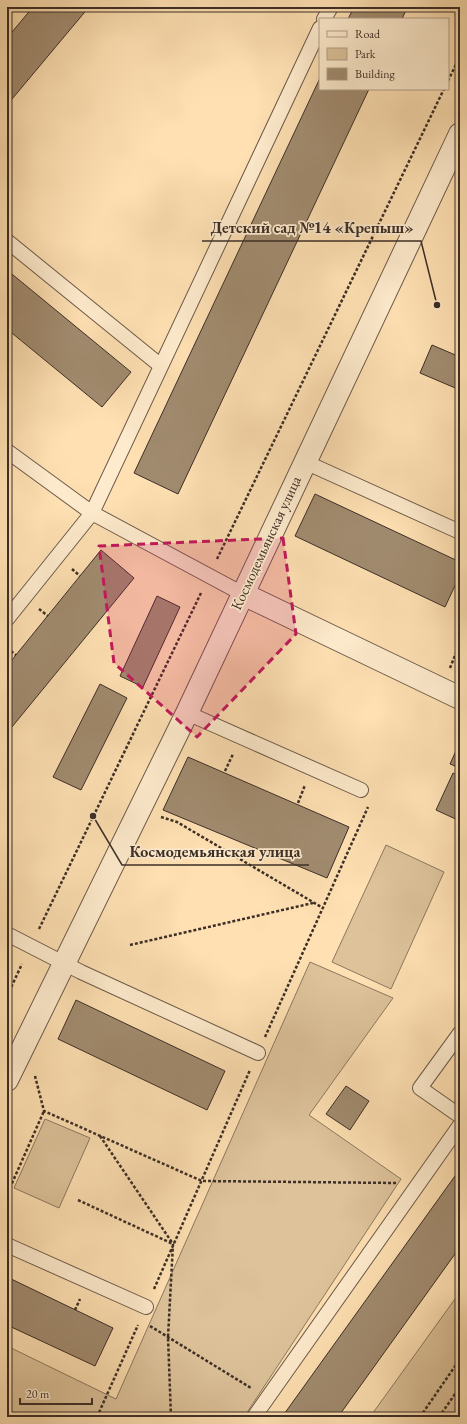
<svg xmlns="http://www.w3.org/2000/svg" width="467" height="1424" viewBox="0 0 467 1424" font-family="'EB Garamond',serif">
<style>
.green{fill:#ddc29a;stroke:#8c7860}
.building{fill:#a18b6f;stroke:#3c2e27}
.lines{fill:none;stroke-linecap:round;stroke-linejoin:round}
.service-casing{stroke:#6c5a4a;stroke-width:16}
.minor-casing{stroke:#6c5a4a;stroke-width:24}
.tertiary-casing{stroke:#6c5a4a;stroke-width:24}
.path{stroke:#3c2e27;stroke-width:2.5;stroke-dasharray:3 2;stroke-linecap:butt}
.service{stroke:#feebcd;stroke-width:14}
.minor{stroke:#feebcd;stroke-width:22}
.tertiary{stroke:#feebcd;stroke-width:22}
.marked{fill:#c2185b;fill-opacity:0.2;stroke:#c2185b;stroke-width:3;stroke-dasharray:8 5;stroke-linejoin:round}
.labels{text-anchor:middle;stroke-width:3.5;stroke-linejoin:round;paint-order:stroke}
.street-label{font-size:15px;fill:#3c2e27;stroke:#feebcd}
.leader{fill:none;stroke:#3c2e27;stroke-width:1.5}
.callout-dot{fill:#3c2e27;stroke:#feebcd;stroke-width:1.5}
.callout-label{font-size:16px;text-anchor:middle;font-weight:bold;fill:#3c2e27;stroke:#feebcd;stroke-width:3.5;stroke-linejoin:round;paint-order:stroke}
</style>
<rect width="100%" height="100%" fill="#fee0b2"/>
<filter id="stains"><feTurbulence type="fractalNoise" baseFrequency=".005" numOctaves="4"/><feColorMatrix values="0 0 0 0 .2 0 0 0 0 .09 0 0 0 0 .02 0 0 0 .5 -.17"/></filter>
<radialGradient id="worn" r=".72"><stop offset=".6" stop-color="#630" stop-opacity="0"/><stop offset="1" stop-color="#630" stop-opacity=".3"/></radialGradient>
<path class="green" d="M386 845 444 872 391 989 332 962Z
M310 962 393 998 309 1115 401 1179 244 1417H17L7 1412V1346L116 1399Z
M45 1119 90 1138 59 1208 14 1188Z
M460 1292V1417H370Z"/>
<path class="building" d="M33 7H89L7 105V38Z
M354 7H400L406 10 402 19H348Z
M320 78V89H369L178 494 134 473Z
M7 270 131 372 102 407 7 329Z
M432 345 460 357V390L420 373Z
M315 494 460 562V575L445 607 295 536Z
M101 550 134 578 7 733V666Z
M157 596 180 607 143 687 120 676Z
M100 684 127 698 81 790 53 777Z
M460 742V768L450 764Z
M188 757 349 827 327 878 163 810Z
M453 773 460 777V821L436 810Z
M76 1000 225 1071 207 1110 58 1039Z
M346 1086 369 1101 350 1130 326 1114Z
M460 1169V1247L338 1417H282Z
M7 1277 113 1328 95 1366 7 1325Z"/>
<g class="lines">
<g class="service-casing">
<path id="service" d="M324 19 331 7
M7 241 161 366
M7 451 92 513 243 594
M305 462 460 532
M7 619 92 513 320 28
M187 713 361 790
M7 934 81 972 258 1053
M460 1033 420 1088 460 1116
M7 1245 146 1307
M254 1417 460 1125"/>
</g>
<g class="minor-casing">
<path id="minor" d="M243 594 460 698"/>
</g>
<g class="tertiary-casing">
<path id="tertiary" d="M7 1080 187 713 460 134"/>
</g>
<path class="path" d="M448 81 460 56
M217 559 444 89
M72 569 80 576
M39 609 48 616
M7 648 16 655
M450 668 460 643
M225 771 233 754
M298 803 305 785
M161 817 177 822 323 908
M39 929 201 593
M130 945 313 903
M7 996 22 964
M265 1037 368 807
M35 1076 44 1111 202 1181 396 1183
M100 1136 173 1244 168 1337 171 1417
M7 1192 9 1190 44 1111
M78 1200 173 1244
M154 1289 250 1070
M75 1310 80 1299
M150 1326 251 1388
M97 1417 138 1325
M420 1417 460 1359
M439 1417 460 1387"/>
<use href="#service" class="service"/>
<use href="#minor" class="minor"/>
<use href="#tertiary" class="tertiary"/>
</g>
<path class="marked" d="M283 538 296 634 197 737 114 663 99 546Z"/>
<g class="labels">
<g class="street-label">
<text transform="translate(266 543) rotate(-65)" y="5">Космодемьянская улица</text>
</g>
</g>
<path class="leader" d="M437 305L421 241H202M93 816L122 865H309"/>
<g class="callout-dot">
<circle cx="437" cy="305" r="4"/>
<circle cx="93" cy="816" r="4"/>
</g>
<g class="callout-label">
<text x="312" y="233">Детский сад №14 «Крепыш»</text>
<text x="215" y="857">Космодемьянская улица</text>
</g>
<rect width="467" height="1424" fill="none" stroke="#fee0b2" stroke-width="24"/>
<rect x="8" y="8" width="451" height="1408" fill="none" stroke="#3c2e27" stroke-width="2"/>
<rect x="12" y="12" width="443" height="1400" fill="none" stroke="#3c2e27"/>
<rect x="319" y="18" width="130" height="72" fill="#feebcd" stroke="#b09f8b"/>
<rect x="327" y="31" width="20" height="6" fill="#feebcd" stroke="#b09f8b"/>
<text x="355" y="38" font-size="12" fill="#3c2e27">Road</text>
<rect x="327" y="48" width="20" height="12" fill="#ddc29a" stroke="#b09f8b"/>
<text x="355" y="58" font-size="12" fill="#3c2e27">Park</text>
<rect x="327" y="68" width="20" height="12" fill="#a18b6f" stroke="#b09f8b"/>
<text x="355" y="78" font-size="12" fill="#3c2e27">Building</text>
<path d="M20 1398v6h72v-6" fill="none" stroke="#3c2e27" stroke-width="2"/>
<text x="26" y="1398" font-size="12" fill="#3c2e27" stroke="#feebcd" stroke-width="3" paint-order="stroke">20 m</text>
<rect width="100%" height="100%" filter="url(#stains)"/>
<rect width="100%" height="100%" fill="url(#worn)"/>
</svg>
